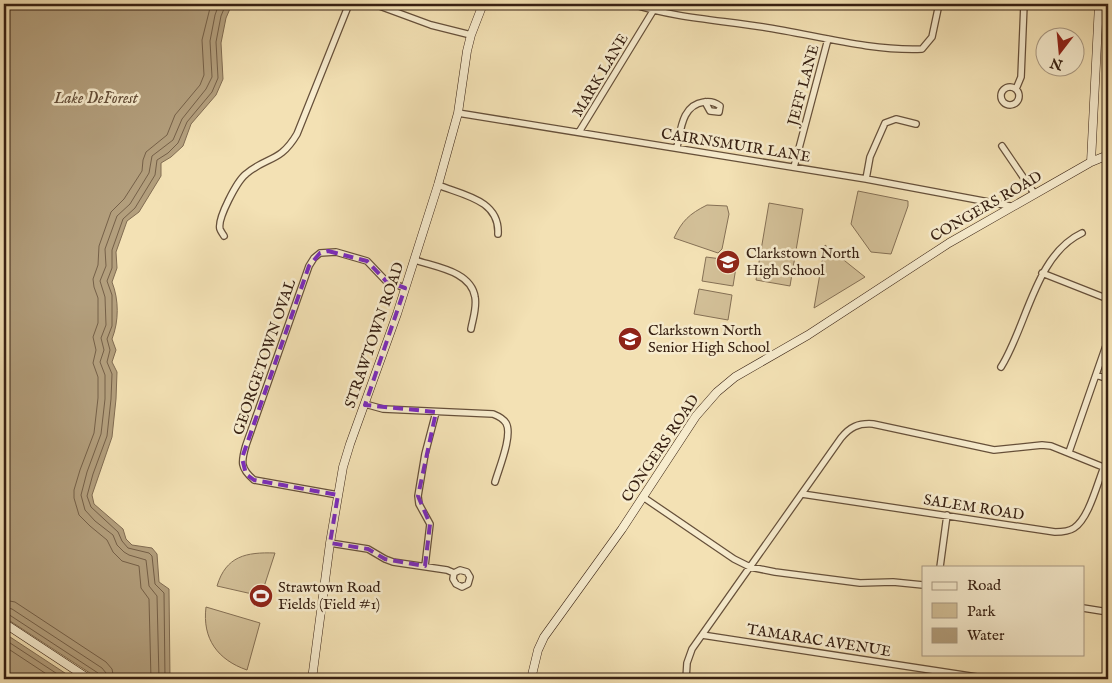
<svg xmlns="http://www.w3.org/2000/svg" width="1112" height="683" viewBox="0 0 1112 683" font-family="'IM FELL English',serif">
<style>
.green{fill:#d3c098;stroke:#857055}
.water{fill:#b39f7d;stroke:#816c52}
.lines{fill:none;stroke-linecap:round;stroke-linejoin:round}
.shore{stroke:#756048;stroke-width:1}
.street-casing{stroke:#66503a;stroke-width:8}
.secondary-casing{stroke:#372012;stroke-width:9}
.street{stroke:#f7ecce;stroke-width:5.5}
.secondary{stroke:#f7ecce;stroke-width:8}
.marked{fill:none;stroke:#7b2cbf;stroke-width:4;stroke-dasharray:10 6;stroke-linejoin:round}
.labels{text-anchor:middle;stroke-width:5;stroke-linejoin:round;paint-order:stroke}
.street-label{font-size:15px;fill:#372012;stroke:#f7ecce}
.poi-label{font-size:15px;fill:#372012;stroke:#f7ecce;text-anchor:start}
.water-label{font-size:16px;font-style:italic;fill:#624c37;stroke:#f7ecce}
</style>
<rect width="100%" height="100%" fill="#f3e1b4"/>
<filter id="stains"><feTurbulence type="fractalNoise" baseFrequency=".004" numOctaves="4"/><feColorMatrix values="0 0 0 0 .2 0 0 0 0 .09 0 0 0 0 .02 0 0 0 .5 -.17"/></filter>
<radialGradient id="worn" r=".72"><stop offset=".6" stop-color="#630" stop-opacity="0"/><stop offset="1" stop-color="#630" stop-opacity=".3"/></radialGradient>
<path class="green" d="M858 191 908 201V206L891 254 871 252 851 224Z
M769 203 803 209 790 286 756 280Z
M707 205 727 206 729 214 722 249 718 253 674 238C682 221 689 214 707 205Z
M825 245 865 277 814 308Z
M706 257 737 261 733 286 702 281Z
M699 289 732 295 728 320 694 314Z
M275 553 261 596 217 586C226 556 246 552 275 553Z
M206 607 260 623 247 670C218 660 202 639 206 607Z"/>
<path class="water" d="M4 4H232L226 18 221 43 223 79 216 95 191 124 183 146 171 157 161 163V176L139 212 127 221 116 252 117 268 112 282C119 300 119 321 112 339L116 350 112 362 117 372 116 399 112 437 92 495 94 504 123 529 126 539 132 545 152 548 157 554 159 582 169 589 170 679H99L4 617Z
M4 633 74 679H4Z"/>
<g class="lines">
<path class="shore" d="M4 600 15 602 106 662 112 669 114 679
M4 607 12 609 102 668 106 673 107 679
M4 613 8 614 98 673 101 679
M4 639 65 679
M4 646 54 679
M151 679 149 599 141 588 139 566 122 561 113 552 107 540 90 526 79 515 74 498V490L80 470 94 433 98 398V377L93 363 96 350 93 337 98 323V298L94 287 93 279 98 265 99 246 111 212 124 199 142 171 143 160 146 152 167 135 175 115 200 85 204 75 202 40 211 4
M159 679 157 596 149 586 146 560 129 555 124 552 117 545 113 535 95 521 85 510 81 495 87 472 101 434 105 399V375L100 362 104 350 101 338 106 325 105 297 100 281 106 266 105 249 117 216 130 204 149 173 152 156 173 140 182 119 206 89 212 77 210 41 215 15 219 4
M165 679 164 593 155 584 152 556 149 553 128 548 122 541 118 532 91 507 87 496 93 474 107 436 111 399 112 374 107 362 110 350 107 339 112 326V295L107 281 112 268V250L123 219 135 208 155 175 157 160 168 153 178 143 187 122 212 92 218 78 216 42 221 16 226 4"/>
<g class="street-casing">
<path id="street" d="M374 4 431 25 471 35
M632 4C675 18 719 20 763 27 816 35 868 51 922 49L932 37 939 4
M1001 96a9 9 0 1 1 18 0a9 9 0 1 1-18 0Z
M1016 89 1021 77 1024 4
M458 113 866 179 1010 206
M579 132 653 11 656 4
M1002 146 1034 193
M677 147C681 129 682 105 704 102 710 101 715 102 720 106L719 112 710 111 705 102
M794 167 828 39
M866 179 870 157 885 123 896 119 916 124
M438 185C463 195 500 200 498 234
M224 236C223 234 221 232 220 229 217 219 237 181 246 174 267 156 280 163 297 134L349 4
M415 260C435 267 471 271 475 297 477 308 473 318 471 329
M1042 273 1108 299
M1001 367C1027 326 1035 255 1082 233
M1096 375 1108 379
M365 404 383 409 493 414C498 416 503 418 506 423 513 435 499 468 495 482
M1069 452 1108 340
M802 494 1055 532C1061 532 1068 532 1074 528 1089 518 1097 484 1104 467
M338 495 254 480C240 468 241 462 246 445L309 266 314 258 320 253 336 252 367 261 386 281 405 288
M643 497 734 559 750 567 775 572 860 583 893 582 923 585
M330 543 368 549 385 559 393 562 447 570 454 573 453 579 456 584 462 587 468 584 470 577 467 572 460 570 454 573
M425 566 430 524 419 504 418 496 425 454 436 412
M940 567 947 515
M1083 608 1108 612
M702 635 990 679
M492 679H509
M686 679 687 663 692 649 841 438C850 427 858 423 873 424L994 450 1042 445 1051 446 1108 469"/>
</g>
<g class="secondary-casing">
<path id="secondary" d="M1091 162 1099 4
M4 623 89 679
M312 679 330 543 343 467 350 444 397 314 438 185 458 113 467 51 471 35 483 4
M531 679 538 650 544 637 622 529 696 416 717 392 735 377 808 335 949 243 1091 162 1108 155"/>
</g>
<use href="#street" class="street"/>
<use href="#secondary" class="secondary"/>
</g>
<path class="marked" d="M328 251 367 261 386 281 405 288 365 405 436 412 418 496 430 524 425 566 385 559 368 549 330 543 338 495 254 480 246 474 242 458 309 266 320 253Z"/>
<defs>
<g id="school-disc" transform="scale(1.25)"><circle r="9.5" fill="#8f2418" stroke="#f7ecce"/><path d="M0-5L7-2L0 1L-7-2ZM-4 1L0 2.5L4 1V4Q0 6-4 4Z" fill="#fff"/></g>
<g id="stadium-disc" transform="scale(1.25)"><circle r="9.5" fill="#8f2418" stroke="#f7ecce"/><path d="M0-5a6.5 5 0 1 0 0 10a6.5 5 0 1 0 0-10ZM-3.5-1.8h7v3.6h-7Z" fill="#fff"/></g>
</defs>
<g fill-rule="evenodd">
<use href="#school-disc" x="728" y="262"/>
<use href="#school-disc" x="630" y="339"/>
<use href="#stadium-disc" x="261" y="596"/>
</g>
<g class="labels">
<g class="street-label">
<text transform="translate(600 75) rotate(-59)" y="5">MARK LANE</text>
<text transform="translate(803 85) rotate(-75)" y="5">JEFF LANE</text>
<text transform="translate(736 145) rotate(9)" y="5">CAIRNSMUIR LANE</text>
<text transform="translate(986 206) rotate(-30)" y="5">CONGERS ROAD</text>
<text transform="translate(374 335) rotate(-71)" y="5">STRAWTOWN ROAD</text>
<text transform="translate(264 357) rotate(-71)" y="5">GEORGETOWN OVAL</text>
<text transform="translate(660 448) rotate(-56)" y="5">CONGERS ROAD</text>
<text transform="translate(974 507) rotate(9)" y="5">SALEM ROAD</text>
<text transform="translate(819 640) rotate(9)" y="5">TAMARAC AVENUE</text>
</g>
<g class="poi-label">
<text x="746" y="258">Clarkstown North<tspan x="746" dy="17">High School</tspan></text>
<text x="648" y="335">Clarkstown North<tspan x="648" dy="17">Senior High School</tspan></text>
<text x="278" y="592">Strawtown Road<tspan x="278" dy="17">Fields (Field #1)</tspan></text>
</g>
<g class="water-label">
<text x="96" y="103">Lake DeForest</text>
</g>
</g>
<rect width="1112" height="683" fill="none" stroke="#f3e1b4" stroke-width="20"/>
<rect x="5" y="5" width="1102" height="673" fill="none" stroke="#372012" stroke-width="2.5"/>
<rect x="10" y="10" width="1092" height="663" fill="none" stroke="#372012"/>
<rect x="922" y="566" width="162" height="90" fill="#f7ecce" stroke="#aa9a83"/>
<rect x="932" y="582" width="25" height="8" fill="#f7ecce" stroke="#aa9a83"/>
<text x="967" y="590" font-size="15" fill="#372012">Road</text>
<rect x="932" y="603" width="25" height="15" fill="#d3c098" stroke="#aa9a83"/>
<text x="967" y="616" font-size="15" fill="#372012">Park</text>
<rect x="932" y="628" width="25" height="15" fill="#b39f7d" stroke="#aa9a83"/>
<text x="967" y="640" font-size="15" fill="#372012">Water</text>
<g transform="translate(1060 52) rotate(196)"><circle r="24" fill="#f7ecce" stroke="#aa9a83"/>
<path d="M0-4L9 19L0 12L-9 19Z" fill="#8f2418"/>
<text y="-8" font-size="14" font-weight="bold" text-anchor="middle" fill="#372012">N</text>
</g>
<rect width="100%" height="100%" filter="url(#stains)"/>
<rect width="100%" height="100%" fill="url(#worn)"/>
</svg>
